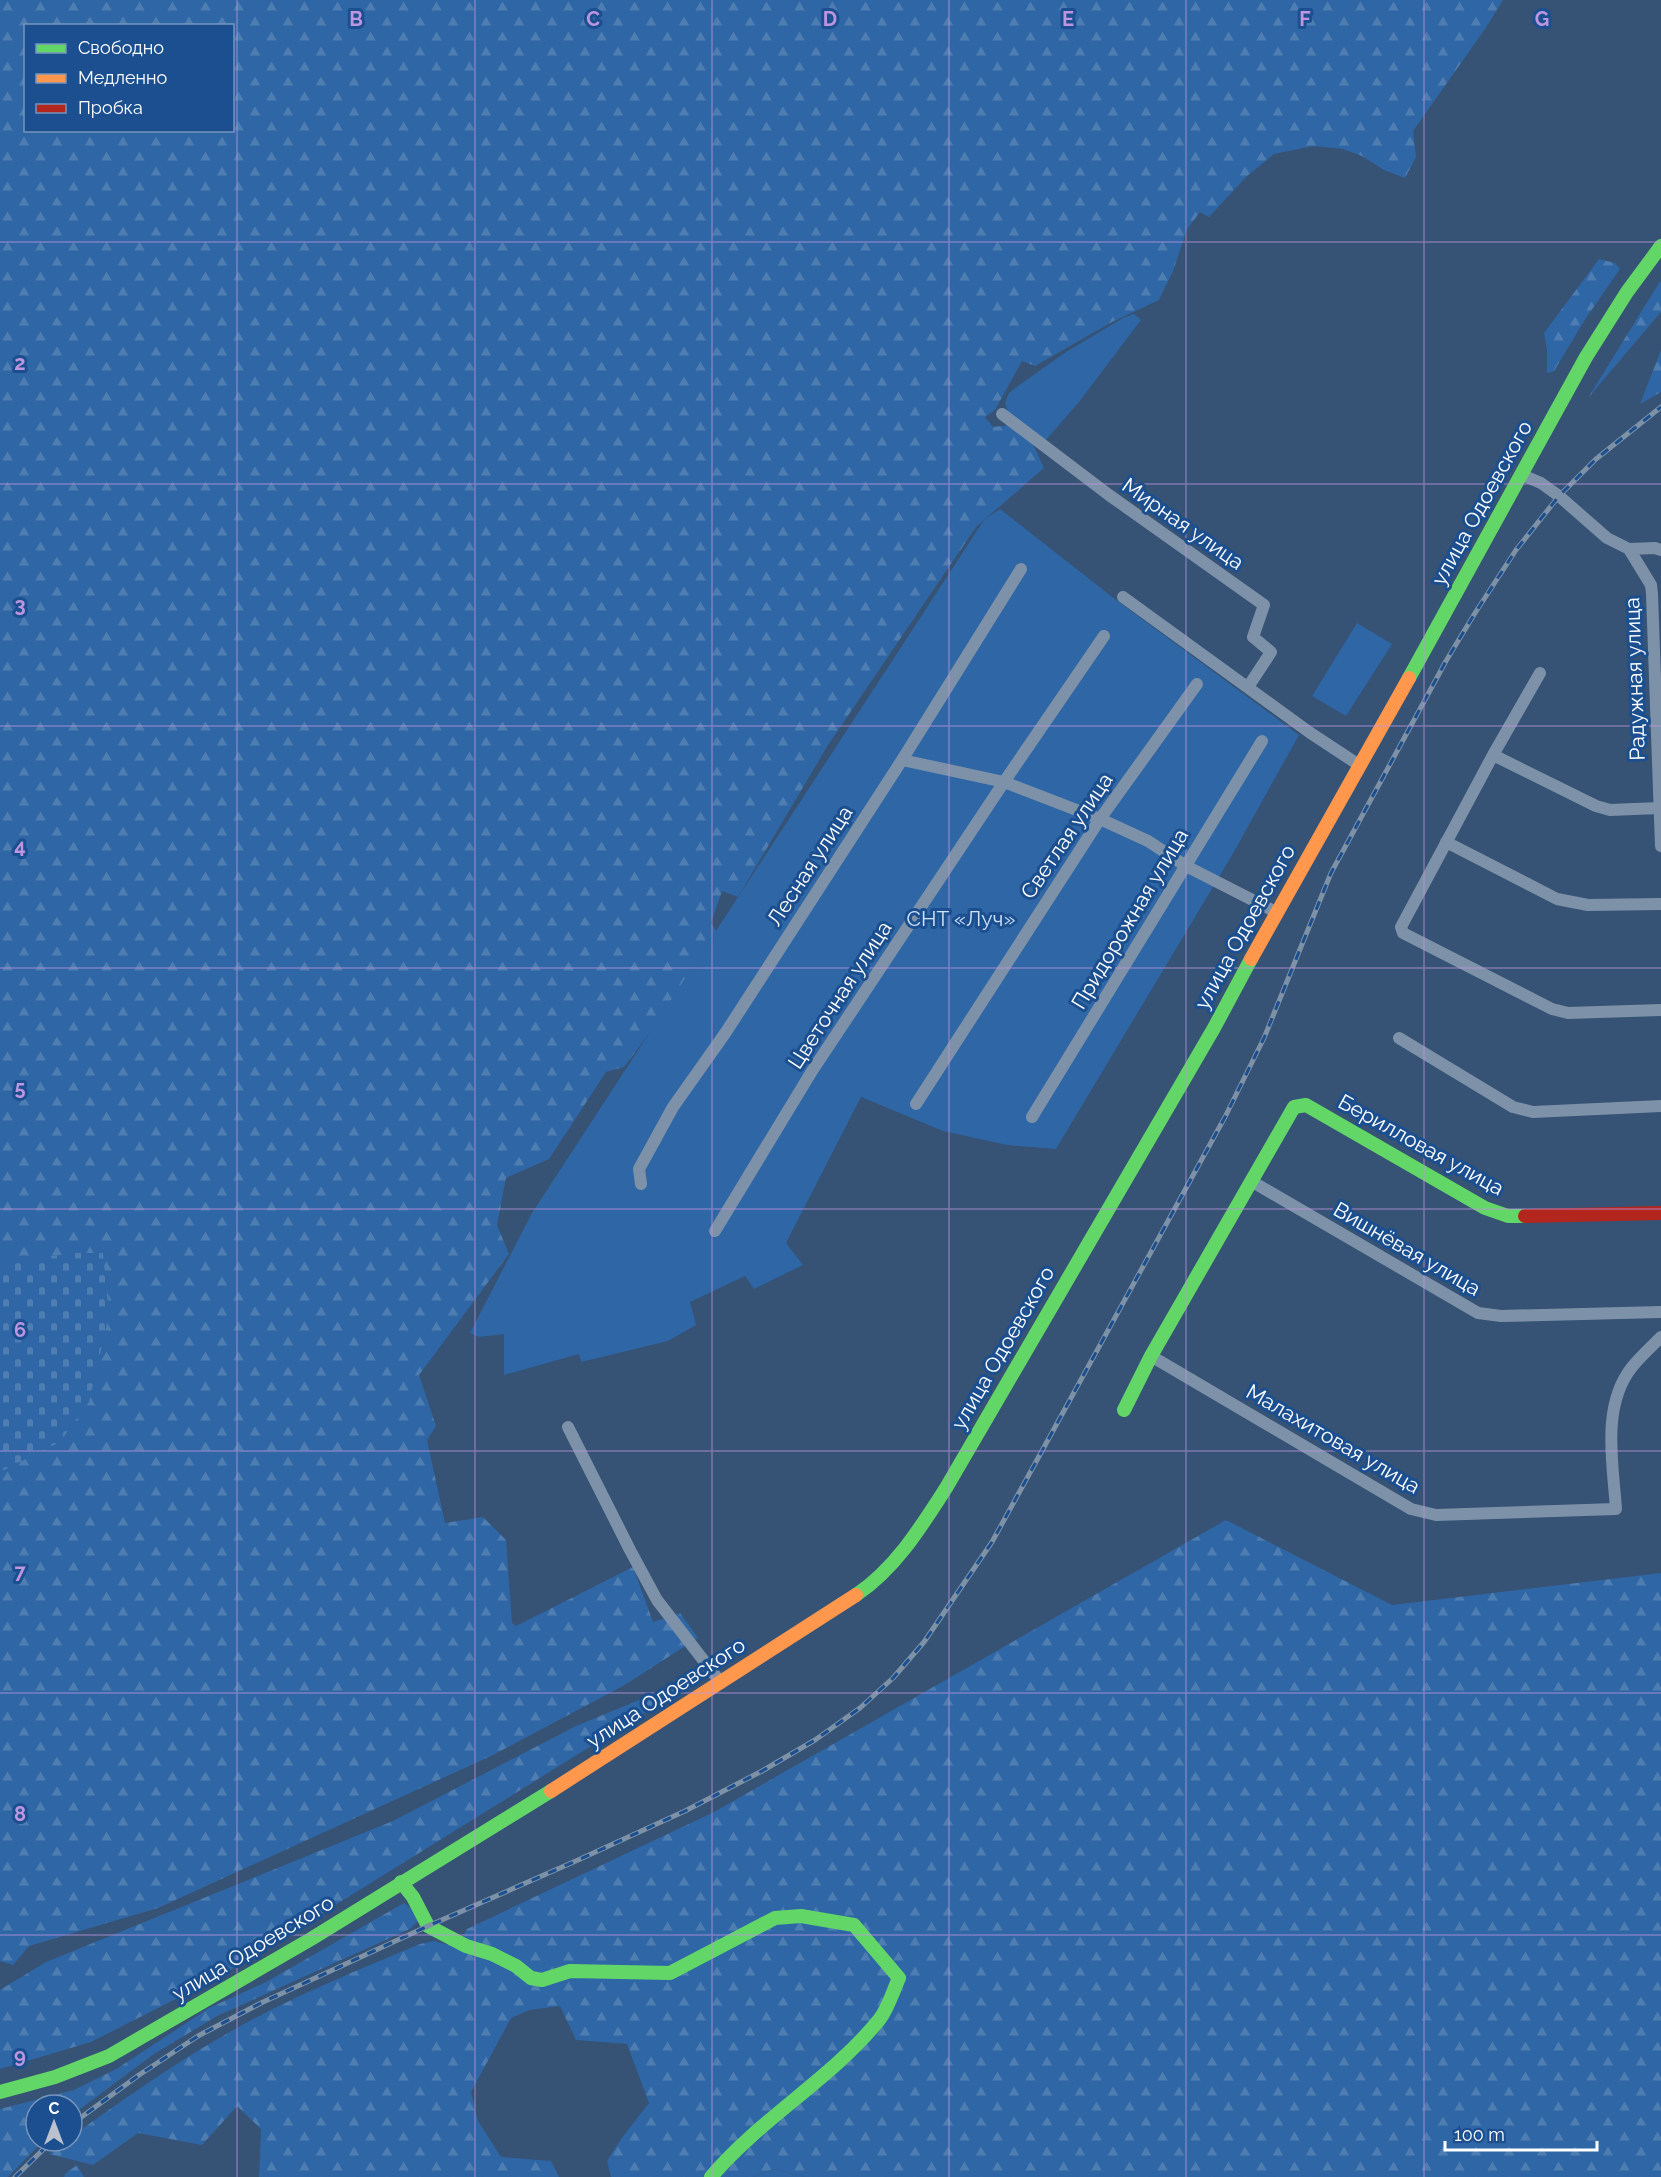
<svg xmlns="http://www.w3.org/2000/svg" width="1661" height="2177" viewBox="0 0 1661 2177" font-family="Raleway,sans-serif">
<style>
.forest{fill:url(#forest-firs);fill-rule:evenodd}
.cemetery{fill:url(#cemetery-stones)}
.garden{fill:#2f66a5}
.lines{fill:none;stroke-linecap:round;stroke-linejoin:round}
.street{stroke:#7d92a8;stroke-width:12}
.fast{stroke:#63d668;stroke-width:14}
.slow{stroke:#ff974d;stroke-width:14}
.jam{stroke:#b3261e;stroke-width:14}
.rail-casing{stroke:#7e92a7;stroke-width:5}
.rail{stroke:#1b4f8f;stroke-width:3;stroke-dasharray:9;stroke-linecap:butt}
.grid{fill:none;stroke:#bd96df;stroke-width:1.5;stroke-opacity:0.55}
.labels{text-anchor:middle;stroke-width:6;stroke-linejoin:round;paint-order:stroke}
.street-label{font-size:21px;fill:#fff;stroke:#1b4f8f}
.park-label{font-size:21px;fill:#cfe3fa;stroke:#1b4f8f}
.grid-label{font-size:20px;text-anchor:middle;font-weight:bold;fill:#bd96df;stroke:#1b4f8f;stroke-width:6;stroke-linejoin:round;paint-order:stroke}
</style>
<defs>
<pattern id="forest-firs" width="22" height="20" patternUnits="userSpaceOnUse" patternTransform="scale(1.5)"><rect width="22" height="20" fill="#2f66a5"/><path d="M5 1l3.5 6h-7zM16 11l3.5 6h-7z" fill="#4e7db2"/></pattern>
<pattern id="cemetery-stones" width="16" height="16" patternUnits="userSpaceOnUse" patternTransform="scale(1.5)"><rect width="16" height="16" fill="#2f66a5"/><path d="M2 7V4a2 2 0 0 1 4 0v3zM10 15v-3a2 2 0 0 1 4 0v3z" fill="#4e7db2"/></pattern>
</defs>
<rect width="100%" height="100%" fill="#365274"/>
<path class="forest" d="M0 0H1503L1485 29 1413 131 1416 157 1405 178 1384 170 1362 156 1343 149 1313 146 1274 154 1246 177 1209 217 1200 212 1187 229 1173 271 1159 300 1112 322 1035 366 1022 361 995 410 985 417 993 427 1010 425 1033 444 1044 468 976 527 828 745 738 897 722 891 711 923 721 938 624 1067 606 1072 549 1159 506 1178 497 1225 509 1254 419 1375 436 1426 427 1440 445 1523 483 1517 506 1540 512 1623 516 1626 633 1567 653 1622 680 1613 698 1638 623 1686 491 1756 158 1908 29 1946 13 1965 0 1961ZM26 26H232V130H26Z
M1599 259 1615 263 1620 269 1586 318 1554 371 1547 373V350L1544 333Z
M1661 281V312L1588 398 1659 283Z
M1661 350V392L1640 404Z
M1226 1520 1392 1605 1661 1573V2177H805L774 2169 753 2177H611L607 2161 621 2139 649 2103 627 2044 576 2040 560 2006 529 2010 511 2018 471 2092 478 2121 501 2157 551 2161 559 2177H259L261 2129 237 2106 202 2145 138 2133 93 2165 49 2154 64 2141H72V2136C121 2101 169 2067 221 2037 284 2000 353 1972 420 1944L434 1941 456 1947 467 1929 714 1812Z
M691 1684 221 1976 91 2042 0 2069V1990L46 1962 393 1821 576 1726 673 1686Z
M404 1903 417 1913 418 1921 410 1929 217 2016 154 2054 72 2115V2105H36V2141H43L8 2177H0V2109L74 2090 118 2068 209 2008 266 1982Z
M77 2165 84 2177H64L66 2173Z"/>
<path class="cemetery" d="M74 1253H103L109 1315 89 1402 60 1442 0 1472V1263Z"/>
<path class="garden" d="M1134 314 1141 320 1079 402 1045 441 1008 412 1005 403 1009 393 1018 386 1066 352 1123 318Z
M1000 509 1111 596 1299 735 1231 857 1056 1149 1007 1145 943 1131 861 1097 786 1243 803 1265 754 1289 745 1276 690 1302 696 1325 668 1341 581 1362 579 1354 504 1375V1334L479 1337 470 1333 532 1213 984 520Z
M1357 623 1392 644 1346 716 1312 696Z
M774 2169 805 2177H753Z"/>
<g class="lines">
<path class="street" d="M1002 414 1109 495 1264 605 1253 637 1271 652 1248 687
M1522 475 1541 483 1559 496 1607 538 1629 549
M1661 550 1655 548 1629 549 1651 585 1652 594 1661 846
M1123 597 1309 732 1359 765
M1540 673 1493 755 1401 927 1403 933 1552 1009 1568 1013 1661 1010
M1493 755 1596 806 1610 810 1659 808
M902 760 1004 782 1100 819 1148 841 1186 866 1276 912
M1446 842 1557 899 1588 905 1661 904
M1399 1038 1513 1107 1533 1112 1661 1106
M916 1104 1100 819 1197 684
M1032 1117 1262 741
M1251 1181 1478 1313 1501 1316 1661 1312
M641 1184 639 1169 673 1107 726 1032 902 760 1021 569
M715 1231 812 1071 1004 782 1104 636
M1151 1356 1411 1509 1436 1515 1616 1509C1613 1464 1601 1406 1632 1367 1640 1357 1651 1347 1661 1337
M568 1427 630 1550 657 1600 721 1683"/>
<path class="fast" d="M1409 678 1586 357 1627 292 1661 246
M1124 1410 1151 1356 1294 1107 1306 1105 1485 1208 1508 1216H1525
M856 1595C895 1569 921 1527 946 1488L1214 1028 1251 959
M401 1882 413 1897 428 1926 466 1946 492 1954 516 1966 531 1978 542 1980 570 1971 670 1973 775 1918 801 1916 854 1925 899 1978C893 1991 888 2009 879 2020 831 2079 761 2118 711 2177
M0 2092 55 2077 109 2056 311 1939 551 1791"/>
<path class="slow" d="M1251 959 1409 678
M551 1791 856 1595"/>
<path class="jam" d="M1525 1216 1661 1213"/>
<g class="rail-casing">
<path id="rail" d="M72 2124 139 2075 198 2036 261 2003 428 1926 578 1860 685 1811 762 1771 815 1740 860 1708 893 1678 924 1642 992 1542 1225 1117 1264 1038 1331 873 1446 661 1475 613 1516 550 1559 496 1596 459 1661 407
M15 2177 52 2141"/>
</g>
<use href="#rail" class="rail"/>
</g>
<path class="grid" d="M237 0V2177M475 0V2177M712 0V2177M949 0V2177M1186 0V2177M1424 0V2177M0 242H1661M0 484H1661M0 726H1661M0 968H1661M0 1209H1661M0 1451H1661M0 1693H1661M0 1935H1661"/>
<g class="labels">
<g class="street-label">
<text transform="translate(1482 503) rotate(-61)" y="7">улица Одоевского</text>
<text transform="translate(1183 524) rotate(35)" y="7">Мирная улица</text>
<text transform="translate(1635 679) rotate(-92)" y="7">Радужная улица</text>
<text transform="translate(1067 836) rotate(-56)" y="7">Светлая улица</text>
<text transform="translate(810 866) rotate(-57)" y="7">Лесная улица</text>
<text transform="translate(1130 919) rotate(-59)" y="7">Придорожная улица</text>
<text transform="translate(1245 927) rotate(-61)" y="7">улица Одоевского</text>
<text transform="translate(840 995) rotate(-57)" y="7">Цветочная улица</text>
<text transform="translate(1421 1145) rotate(29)" y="7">Берилловая улица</text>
<text transform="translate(1407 1249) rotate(30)" y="7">Вишнёвая улица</text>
<text transform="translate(1003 1348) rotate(-60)" y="7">улица Одоевского</text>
<text transform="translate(1333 1439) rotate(30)" y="7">Малахитовая улица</text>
<text transform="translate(666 1693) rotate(-33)" y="7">улица Одоевского</text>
<text transform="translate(253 1948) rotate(-31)" y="7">улица Одоевского</text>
</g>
<g class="park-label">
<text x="961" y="926">СНТ «Луч»</text>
</g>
</g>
<g class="grid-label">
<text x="356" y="26">B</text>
<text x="593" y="26">C</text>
<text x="830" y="26">D</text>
<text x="1068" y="26">E</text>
<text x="1305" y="26">F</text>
<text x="1542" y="26">G</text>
<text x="20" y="370">2</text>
<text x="20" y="612">3</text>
<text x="20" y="853">4</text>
<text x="20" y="1095">5</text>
<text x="20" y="1337">6</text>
<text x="20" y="1579">7</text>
<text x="20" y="1821">8</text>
<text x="20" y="2063">9</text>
</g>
<rect x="24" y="24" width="210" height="108" fill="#1b4f8f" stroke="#7695bc" stroke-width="1.5"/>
<rect x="36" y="44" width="30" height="9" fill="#63d668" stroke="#7695bc" stroke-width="1.5"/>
<text x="78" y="54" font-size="18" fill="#ffffff">Свободно</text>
<rect x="36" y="74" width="30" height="9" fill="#ff974d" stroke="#7695bc" stroke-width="1.5"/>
<text x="78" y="84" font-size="18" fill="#ffffff">Медленно</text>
<rect x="36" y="104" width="30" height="9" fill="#b3261e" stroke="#7695bc" stroke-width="1.5"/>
<text x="78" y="114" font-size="18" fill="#ffffff">Пробка</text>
<g transform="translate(54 2123)"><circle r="28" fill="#1b4f8f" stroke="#7695bc" stroke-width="1.5"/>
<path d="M0-4.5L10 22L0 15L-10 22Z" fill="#b9c2ce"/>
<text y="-9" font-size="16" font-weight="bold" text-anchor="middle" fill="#ffffff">С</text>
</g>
<path d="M1445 2141v9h152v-9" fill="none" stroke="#ffffff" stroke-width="3"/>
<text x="1454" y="2141" font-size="18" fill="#ffffff" stroke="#1b4f8f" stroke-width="4.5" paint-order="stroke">100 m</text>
</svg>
